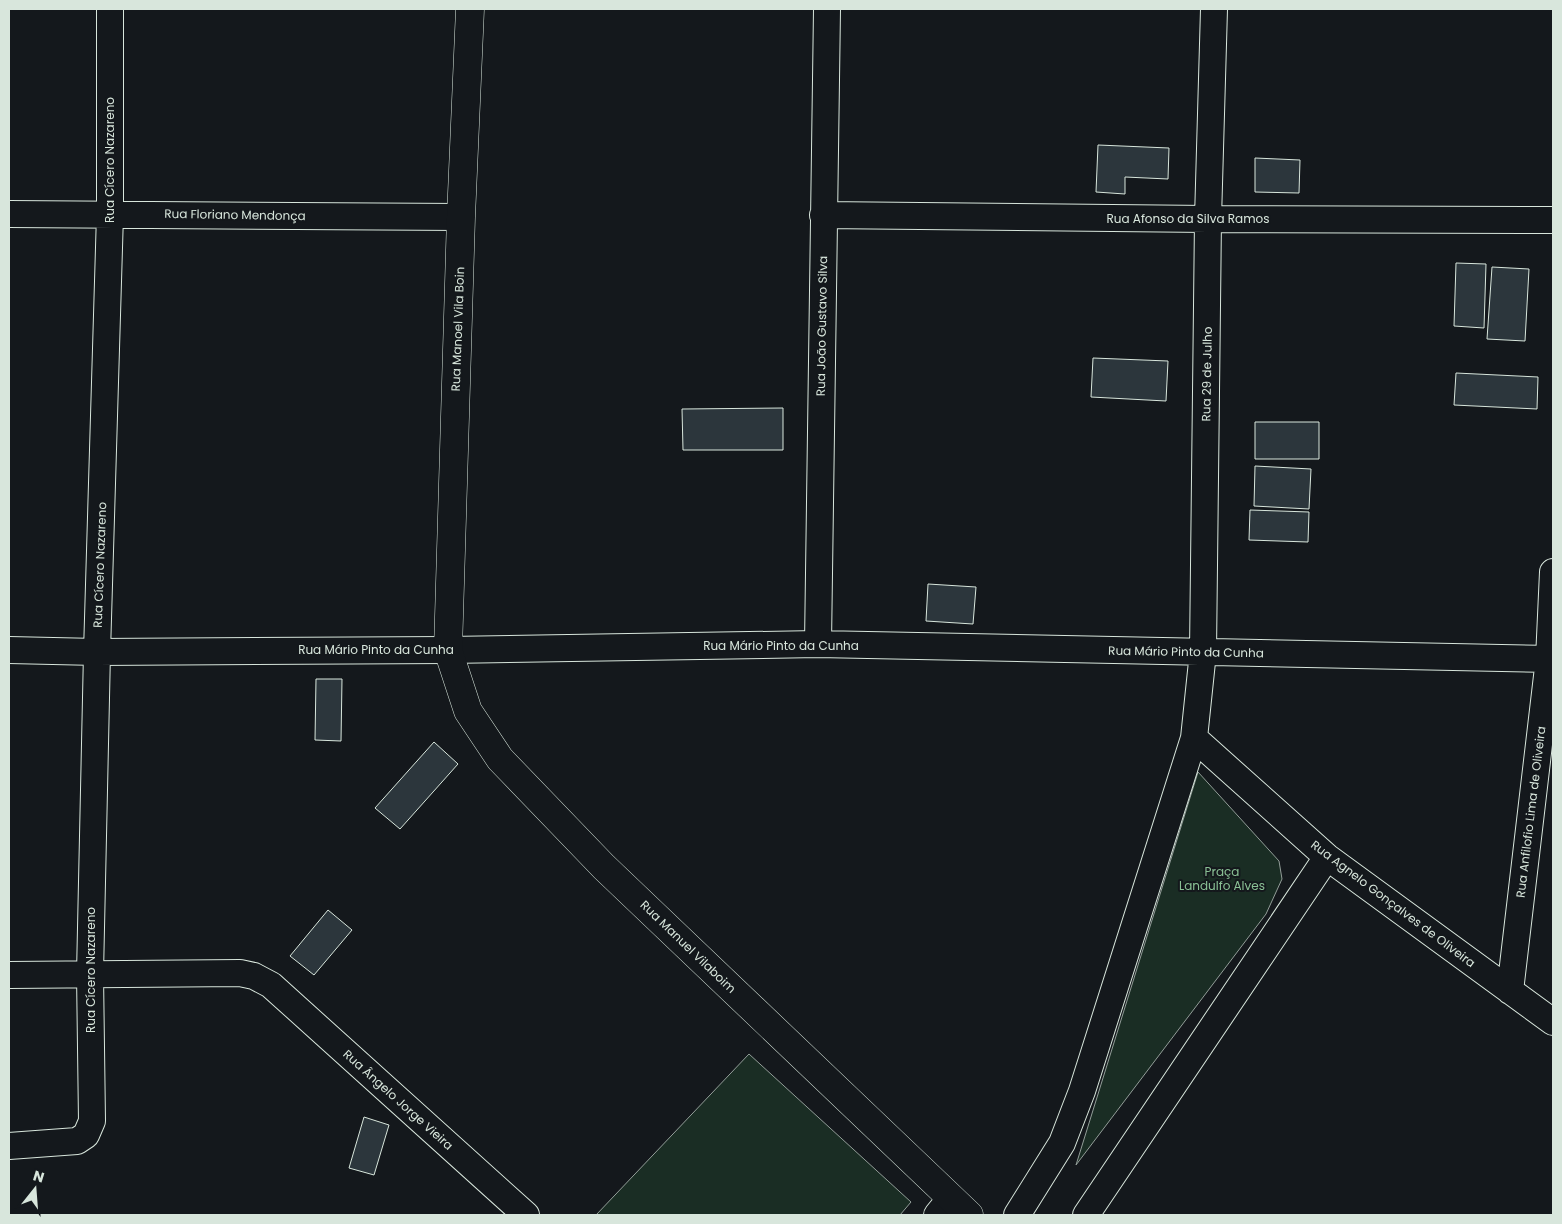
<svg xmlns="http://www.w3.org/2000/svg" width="1562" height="1224" viewBox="0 0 1562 1224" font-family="Poppins,sans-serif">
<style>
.green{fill:#1a2d24;stroke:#939e99}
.building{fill:#2c363c;stroke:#d8e6dc}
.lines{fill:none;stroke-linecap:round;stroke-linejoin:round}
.street-casing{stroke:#d8e6dc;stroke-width:28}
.secondary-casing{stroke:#d8e6dc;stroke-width:29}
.street{stroke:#14181c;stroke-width:26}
.secondary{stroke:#14181c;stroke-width:28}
.labels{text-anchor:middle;stroke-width:4;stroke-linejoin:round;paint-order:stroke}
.street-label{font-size:12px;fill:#d8e6dc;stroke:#14181c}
.park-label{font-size:12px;fill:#8ac095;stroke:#14181c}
</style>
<rect width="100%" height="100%" fill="#14181c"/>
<path class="green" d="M1198 772 1279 861 1282 879 1266 914 1076 1165Z
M749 1054 911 1202 900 1215H596Z"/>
<path class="building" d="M1098 145 1169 148 1168 179 1125 177V194L1096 192Z
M1255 158 1300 160 1299 193 1255 192Z
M1456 263 1486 264 1484 328 1454 326Z
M1492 267 1529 269 1525 341 1487 339Z
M1093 358 1168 361 1166 401 1091 397Z
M1456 373 1538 377 1537 409 1454 405Z
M783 408V450H683L682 409Z
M1255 422H1319V459H1255Z
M1255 466 1311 469 1309 509 1254 506Z
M1250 510 1309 512 1308 542 1249 540Z
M928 584 976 587 973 624 926 621Z
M316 679H342L341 741 315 740Z
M434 742 458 764 400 829 375 808Z
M328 910 352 930 314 975 290 956Z
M364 1117 389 1125 374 1175 349 1168Z"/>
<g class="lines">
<g class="street-casing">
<path id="street" d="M9 214 461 217
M823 215 1208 219 1553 220
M818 644 827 9
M9 650 97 652 448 650 818 644 1553 659
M1194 738 1327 857 1553 1022
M9 975 240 973 254 976 271 985 526 1215
M1510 991 1549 659 1553 572
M9 1146 77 1141 86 1135 92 1121 90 974 97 652 110 214V9
M937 1215 950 1199
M1017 1215 1062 1143 1082 1091 1194 738 1203 652 1208 219 1214 9
M1086 1215 1327 857"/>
</g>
<g class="secondary-casing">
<path id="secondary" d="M470 9 461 217 448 650 468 711 500 759 604 867 969 1215"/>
</g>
<use href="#street" class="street"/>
<use href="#secondary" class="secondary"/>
</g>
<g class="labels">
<g class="street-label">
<text transform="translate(110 160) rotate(-90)" y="4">Rua Cícero Nazareno</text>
<text transform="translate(235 215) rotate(1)" y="4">Rua Floriano Mendonça</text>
<text x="1188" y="223">Rua Afonso da Silva Ramos</text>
<text transform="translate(822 326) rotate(-89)" y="4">Rua João Gustavo Silva</text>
<text transform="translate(458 329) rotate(-88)" y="4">Rua Manoel Vila Boin</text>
<text transform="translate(1207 374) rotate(-89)" y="4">Rua 29 de Julho</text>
<text transform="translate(100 565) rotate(-88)" y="4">Rua Cícero Nazareno</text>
<text x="781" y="650">Rua Mário Pinto da Cunha</text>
<text x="376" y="654">Rua Mário Pinto da Cunha</text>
<text transform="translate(1186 652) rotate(1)" y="4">Rua Mário Pinto da Cunha</text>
<text transform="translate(1531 812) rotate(-83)" y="4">Rua Anfilofio Lima de Oliveira</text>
<text transform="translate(1393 904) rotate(37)" y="4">Rua Agnelo Gonçalves de Oliveira</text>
<text transform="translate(688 947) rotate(44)" y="4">Rua Manuel Vilaboim</text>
<text transform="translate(91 970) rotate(-90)" y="4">Rua Cícero Nazareno</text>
<text transform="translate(398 1100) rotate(42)" y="4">Rua Ângelo Jorge Vieira</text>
</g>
<g class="park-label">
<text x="1222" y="876">Praça<tspan x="1222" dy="14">Landulfo Alves</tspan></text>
</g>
</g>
<rect width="1562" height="1224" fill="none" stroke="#d8e6dc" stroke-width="20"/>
<g transform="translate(35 1189) rotate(17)" stroke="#14181c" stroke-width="4" paint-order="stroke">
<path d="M0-4L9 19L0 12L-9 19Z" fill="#d8e6dc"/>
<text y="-8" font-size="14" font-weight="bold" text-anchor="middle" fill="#d8e6dc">N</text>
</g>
</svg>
